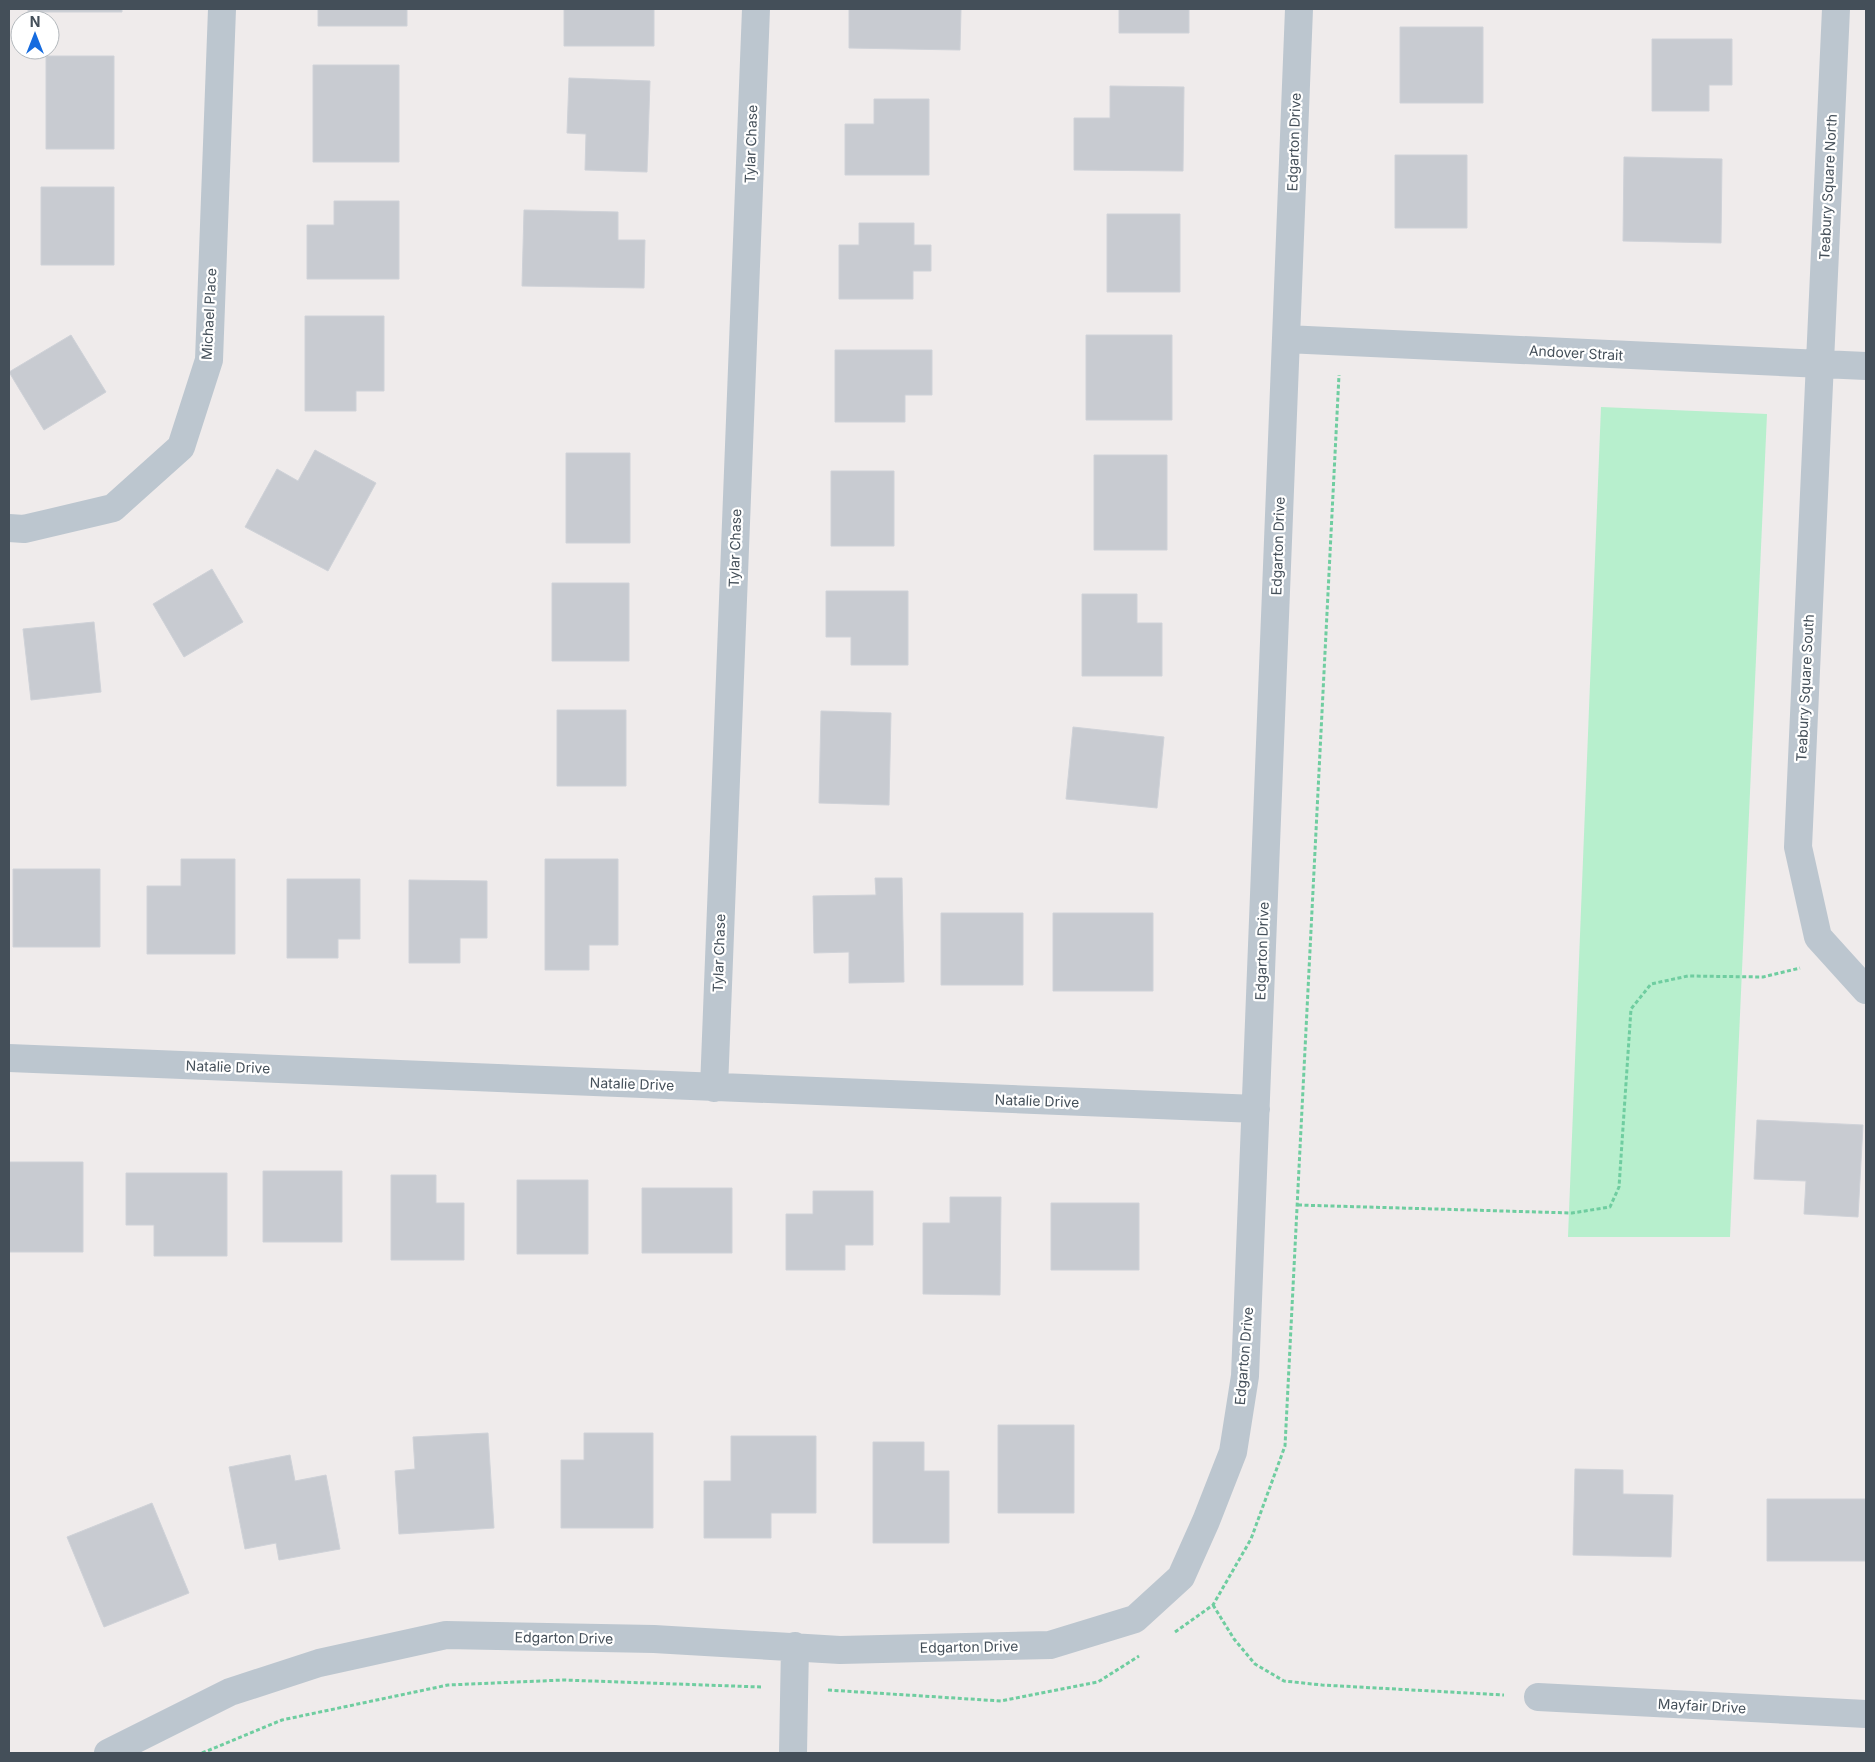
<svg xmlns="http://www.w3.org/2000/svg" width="1875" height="1762" viewBox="0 0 1875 1762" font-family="Inter,sans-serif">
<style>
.green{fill:#b7efcd}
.building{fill:#c8cbd1;stroke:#cfd2d8}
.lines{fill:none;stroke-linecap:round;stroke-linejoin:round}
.path{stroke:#6fcda0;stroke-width:3;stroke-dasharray:4 2.5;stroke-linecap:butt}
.minor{stroke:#bcc6cf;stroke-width:28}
.labels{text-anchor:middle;stroke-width:4.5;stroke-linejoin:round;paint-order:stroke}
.street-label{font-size:14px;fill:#444f59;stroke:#fff}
</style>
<rect width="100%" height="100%" fill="#efebeb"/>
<path class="green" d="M1601 407 1767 414 1730 1237H1568Z"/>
<path class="building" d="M28 9H122V12H28Z
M318 9H407V26H318Z
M564 9H654V46H564Z
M849 9H961L960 50 849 48Z
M1119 9H1189V33H1119Z
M1400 27H1483V103H1400Z
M1652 39H1732V85H1709V111H1652Z
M46 56H114V149H46Z
M313 65H399V162H313Z
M569 78 650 81 647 172 585 170 586 134 567 133Z
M1110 86 1184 87 1183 171 1074 170V118H1110Z
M874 99H929V175H845V124H874Z
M1395 155H1467V228H1395Z
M1624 157 1722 159 1721 243 1623 241Z
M41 187H114V265H41Z
M334 201H399V279H307V225H334Z
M524 210 618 212V240H645L644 288 522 286Z
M1107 214H1180V292H1107Z
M859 223H914V245H931V271H913V299H839V245H859Z
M305 316H384V391H356V411H305Z
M71 335 106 392 44 430 9 372Z
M1086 335H1172V420H1086Z
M835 350H932V395H905V422H835Z
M315 450 376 483 328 571 245 527 277 469 298 481Z
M566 453H630V543H566Z
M1094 455H1167V550H1094Z
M831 471H894V546H831Z
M212 569 243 622 184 657 153 604Z
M552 583H629V661H552Z
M826 591H908V665H851V637H826Z
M1082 594H1137V623H1162V676H1082Z
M94 622 101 692 31 700 23 629Z
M557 710H626V786H557Z
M821 711 891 713 889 805 819 803Z
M1073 727 1164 737 1157 808 1066 799Z
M181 859H235V954H147V886H181Z
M545 859H618V945H589V970H545Z
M13 869H100V947H13Z
M875 878H902L904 982 849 983V952L814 953 813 896 876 895Z
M287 879H360V939H338V958H287Z
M409 880 487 881V938H460V963H409Z
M941 913H1023V985H941Z
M1053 913H1153V991H1053Z
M1757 1120 1863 1125 1858 1217 1804 1214 1806 1181 1754 1179Z
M9 1162H83V1252H9Z
M263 1171H342V1242H263Z
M126 1173H227V1256H154V1225H126Z
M391 1175H436V1203H464V1260H391Z
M517 1180H588V1254H517Z
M642 1188H732V1253H642Z
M813 1191H873V1245H845V1270H786V1214H813Z
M950 1197H1001L1000 1295 923 1294V1223H950Z
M1051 1203H1139V1270H1051Z
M998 1425H1074V1513H998Z
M488 1433 494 1528 399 1534 395 1471 415 1469 413 1437Z
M584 1433H653V1528H561V1460H584Z
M731 1436H816V1513H771V1538H704V1481H731Z
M873 1442H924V1471H949V1543H873Z
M290 1455 295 1481 326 1475 340 1549 279 1560 276 1543 245 1549 229 1467Z
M1575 1469 1623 1470V1494L1673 1495 1671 1557 1573 1555Z
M1767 1499H1866V1561H1767Z
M152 1503 189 1593 104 1627 67 1537Z"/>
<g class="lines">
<path class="path" d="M1298 1205 1572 1213 1610 1207 1619 1187 1631 1009 1651 984 1688 976 1763 977 1800 968
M1213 1605 1234 1639 1255 1664 1284 1681 1322 1685 1504 1695
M1175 1632 1213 1605 1251 1539 1285 1446 1339 375
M828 1690 1001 1701 1098 1682 1139 1656
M202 1753 282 1720 448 1685 563 1680 761 1687"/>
<path class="minor" d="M1836 9 1798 847 1818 937 1866 990
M1286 339 1866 366
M9 528 24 529 113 508 181 447 209 360 222 9
M9 1058 1256 1109
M714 1088 756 9
M1538 1697 1866 1714
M108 1753 230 1692 319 1663 446 1635 654 1639 840 1650 1050 1645 1135 1619 1181 1577 1206 1521 1233 1452 1245 1376 1299 9
M793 1753 795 1646"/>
</g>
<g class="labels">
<g class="street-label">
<text transform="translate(1294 142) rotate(-88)" y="5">Edgarton Drive</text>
<text transform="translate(751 144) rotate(-88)" y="5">Tylar Chase</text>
<text transform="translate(1828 187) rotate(-87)" y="5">Teabury Square North</text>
<text transform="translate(209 314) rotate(-87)" y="5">Michael Place</text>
<text transform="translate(1576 353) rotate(3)" y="5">Andover Strait</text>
<text transform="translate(1278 546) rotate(-88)" y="5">Edgarton Drive</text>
<text transform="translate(735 548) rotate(-88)" y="5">Tylar Chase</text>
<text transform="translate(1805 688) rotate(-87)" y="5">Teabury Square South</text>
<text transform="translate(1262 951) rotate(-88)" y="5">Edgarton Drive</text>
<text transform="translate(719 953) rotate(-88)" y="5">Tylar Chase</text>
<text transform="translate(228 1067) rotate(2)" y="5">Natalie Drive</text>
<text transform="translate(632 1084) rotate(2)" y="5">Natalie Drive</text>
<text transform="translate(1037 1101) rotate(2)" y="5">Natalie Drive</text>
<text transform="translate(1244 1356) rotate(-85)" y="5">Edgarton Drive</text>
<text transform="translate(564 1638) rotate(1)" y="5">Edgarton Drive</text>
<text transform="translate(969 1647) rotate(-1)" y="5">Edgarton Drive</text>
<text transform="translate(1702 1706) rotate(3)" y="5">Mayfair Drive</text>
</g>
</g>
<rect width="1875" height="1762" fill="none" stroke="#444f59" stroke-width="20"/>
<g transform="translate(35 35)"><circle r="24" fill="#ffffff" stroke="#b4b9bd"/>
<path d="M0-4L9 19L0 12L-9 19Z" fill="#156bdf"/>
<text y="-8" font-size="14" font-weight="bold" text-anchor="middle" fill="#444f59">N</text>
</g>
</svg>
